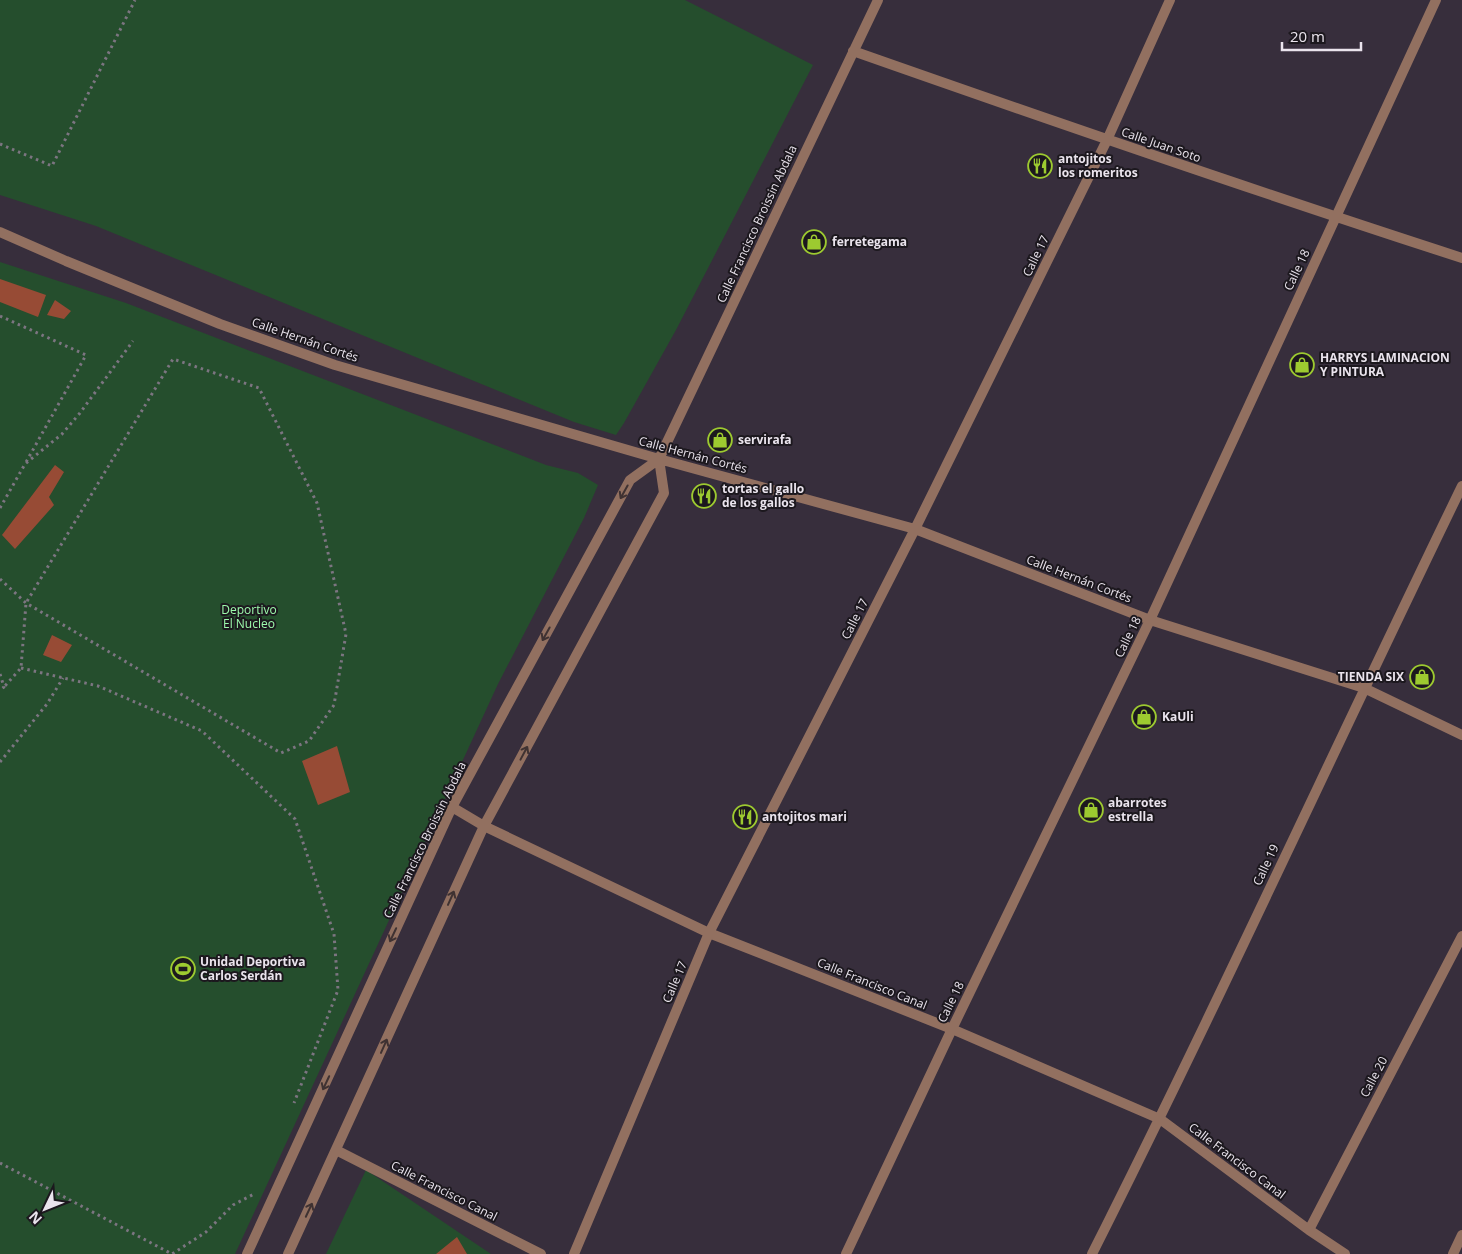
<svg xmlns="http://www.w3.org/2000/svg" width="1462" height="1254" viewBox="0 0 1462 1254" font-family="'Open Sans',sans-serif">
<style>
.green{fill:#254e2d}
.building{fill:#974b35}
.lines{fill:none;stroke-linecap:round;stroke-linejoin:round}
.path{stroke:#7c7581;stroke-width:3;stroke-dasharray:2.5 4;stroke-linecap:butt}
.minor{stroke:#927060;stroke-width:10}
.oneway{stroke:#3f3232}
.labels{text-anchor:middle;stroke-width:4;stroke-linejoin:round;paint-order:stroke}
.street-label{font-size:12px;fill:#eae4ed;stroke:#1c181e}
.poi-label{font-size:12px;font-weight:bold;fill:#eae4ed;stroke:#1c181e;text-anchor:start}
.park-label{font-size:12px;fill:#9dfaac;stroke:#1c181e}
</style>
<rect width="100%" height="100%" fill="#372e3c"/>
<path class="green" d="M0 0H685L813 65 676 330 624 423 616 435 574 422 96 226 0 195Z
M0 262 126 303 546 465 578 473 598 485 584 518 498 684 235 1254H0Z
M366 1170 491 1254H326Z"/>
<path class="building" d="M0 279 46 295 38 317 0 302Z
M55 300 71 311 64 319 47 315Z
M55 465 64 472 49 497 54 505 15 549 2 535Z
M52 635 72 645 61 662 43 655Z
M337 746 350 792 318 805 302 761Z
M457 1237 467 1254H436Z"/>
<g class="lines">
<path class="path" d="M0 144 52 166 135 0
M0 316 86 355 25 464
M0 508 25 464 62 434 80 413 133 341
M0 579 26 603 281 753 309 741 334 705 346 634 317 503 259 388 173 359 26 603 21 668 4 687
M21 668 98 686 202 731 295 819 334 934 338 990 294 1103
M0 674 4 687 0 690
M0 762 47 704 63 678
M0 1163 172 1254 206 1232 233 1205 254 1194"/>
<path class="minor" d="M853 51C1055 122 1258 192 1462 258
M0 232 66 261 220 324 335 365 659 459 915 529 1150 620 1364 688 1462 735
M452 807 484 826 709 933 952 1029 1160 1119 1309 1230 1345 1254
M336 1150 541 1254
M1309 1230 1462 936
M247 1254 452 807 630 480 659 459 878 0
M288 1254 484 826 664 493 659 459
M574 1254 709 933 915 529 1107 140 1170 0
M846 1254 952 1029 1150 620 1436 0
M1092 1254C1220 1000 1338 741 1462 486
M1453 1254 1462 1235"/>
</g>
<defs><path id="oneway-shaft" d="M-6 0H5M1.5-3L5.5 0L1.5 3" fill="none" stroke-width="1.6" stroke-linecap="round" stroke-linejoin="round" transform="scale(1.25)"/></defs>
<g class="oneway">
<use href="#oneway-shaft" transform="translate(624 492) rotate(119)"/>
<use href="#oneway-shaft" transform="translate(546 634) rotate(119)"/>
<use href="#oneway-shaft" transform="translate(524 753) rotate(-62)"/>
<use href="#oneway-shaft" transform="translate(451 898) rotate(-66)"/>
<use href="#oneway-shaft" transform="translate(393 935) rotate(115)"/>
<use href="#oneway-shaft" transform="translate(384 1046) rotate(-66)"/>
<use href="#oneway-shaft" transform="translate(326 1083) rotate(115)"/>
<use href="#oneway-shaft" transform="translate(309 1210) rotate(-65)"/>
</g>
<defs>
<g id="restaurant-ring" transform="scale(1.25)"><circle r="9.5" fill="#1c181e" stroke="#9dca30" stroke-width="1.5"/><path d="M-5-6h1v4h1v-4h1v4h1v-4h1v5L-1.5 .5V6h-2V.5L-5-1ZM5-6V6H3V1.5H1.5Q1.5-4 5-6Z" fill="#9dca30"/></g>
<g id="shop-ring" transform="scale(1.25)"><circle r="9.5" fill="#1c181e" stroke="#9dca30" stroke-width="1.5"/><path d="M-5-2.5h2.3a2.7 3.5 0 0 1 5.4 0H5L5.5 6h-11ZM-1.5-2.5h3a1.5 2.3 0 0 0-3 0Z" fill="#9dca30"/></g>
<g id="stadium-ring" transform="scale(1.25)"><circle r="9.5" fill="#1c181e" stroke="#9dca30" stroke-width="1.5"/><path d="M0-5a6.5 5 0 1 0 0 10a6.5 5 0 1 0 0-10ZM-3.5-1.8h7v3.6h-7Z" fill="#9dca30"/></g>
</defs>
<g fill-rule="evenodd">
<use href="#restaurant-ring" x="1040" y="166"/>
<use href="#shop-ring" x="814" y="242"/>
<use href="#shop-ring" x="1302" y="365"/>
<use href="#shop-ring" x="720" y="440"/>
<use href="#restaurant-ring" x="704" y="496"/>
<use href="#shop-ring" x="1422" y="677"/>
<use href="#shop-ring" x="1144" y="717"/>
<use href="#shop-ring" x="1091" y="810"/>
<use href="#restaurant-ring" x="745" y="817"/>
<use href="#stadium-ring" x="183" y="969"/>
</g>
<g class="labels">
<g class="street-label">
<text transform="translate(1161 145) rotate(19)" y="4">Calle Juan Soto</text>
<text transform="translate(757 224) rotate(-65)" y="4">Calle Francisco Broissin Abdala</text>
<text transform="translate(1036 256) rotate(-64)" y="4">Calle 17</text>
<text transform="translate(1297 270) rotate(-65)" y="4">Calle 18</text>
<text transform="translate(305 340) rotate(19)" y="4">Calle Hernán Cortés</text>
<text transform="translate(693 455) rotate(15)" y="4">Calle Hernán Cortés</text>
<text transform="translate(1079 579) rotate(21)" y="4">Calle Hernán Cortés</text>
<text transform="translate(855 619) rotate(-63)" y="4">Calle 17</text>
<text transform="translate(1128 637) rotate(-64)" y="4">Calle 18</text>
<text transform="translate(425 840) rotate(-64)" y="4">Calle Francisco Broissin Abdala</text>
<text transform="translate(1266 865) rotate(-65)" y="4">Calle 19</text>
<text transform="translate(675 982) rotate(-67)" y="4">Calle 17</text>
<text transform="translate(872 984) rotate(22)" y="4">Calle Francisco Canal</text>
<text transform="translate(951 1002) rotate(-64)" y="4">Calle 18</text>
<text transform="translate(1374 1077) rotate(-62)" y="4">Calle 20</text>
<text transform="translate(1237 1161) rotate(37)" y="4">Calle Francisco Canal</text>
<text transform="translate(444 1191) rotate(27)" y="4">Calle Francisco Canal</text>
</g>
<g class="poi-label">
<text x="1058" y="163">antojitos<tspan x="1058" dy="14">los romeritos</tspan></text>
<text x="832" y="246">ferretegama</text>
<text x="1320" y="362">HARRYS LAMINACION<tspan x="1320" dy="14">Y PINTURA</tspan></text>
<text x="738" y="444">servirafa</text>
<text x="722" y="493">tortas el gallo<tspan x="722" dy="14">de los gallos</tspan></text>
<text x="1404" y="681" text-anchor="end">TIENDA SIX</text>
<text x="1162" y="721">KaUli</text>
<text x="1108" y="807">abarrotes<tspan x="1108" dy="14">estrella</tspan></text>
<text x="762" y="821">antojitos mari</text>
<text x="200" y="966">Unidad Deportiva<tspan x="200" dy="14">Carlos Serdán</tspan></text>
</g>
<g class="park-label">
<text x="249" y="614">Deportivo<tspan x="249" dy="14">El Nucleo</tspan></text>
</g>
</g>
<g transform="translate(45 1209) rotate(227)" stroke="#1c181e" stroke-width="4" paint-order="stroke">
<path d="M0-4L9 19L0 12L-9 19Z" fill="#eae4ed"/>
<text y="-8" font-size="14" font-weight="bold" text-anchor="middle" fill="#eae4ed">N</text>
</g>
<path d="M1282 42v8h79v-8" fill="none" stroke="#eae4ed" stroke-width="2.5"/>
<text x="1290" y="42" font-size="15" fill="#eae4ed" stroke="#1c181e" stroke-width="4" paint-order="stroke">20 m</text>
</svg>
